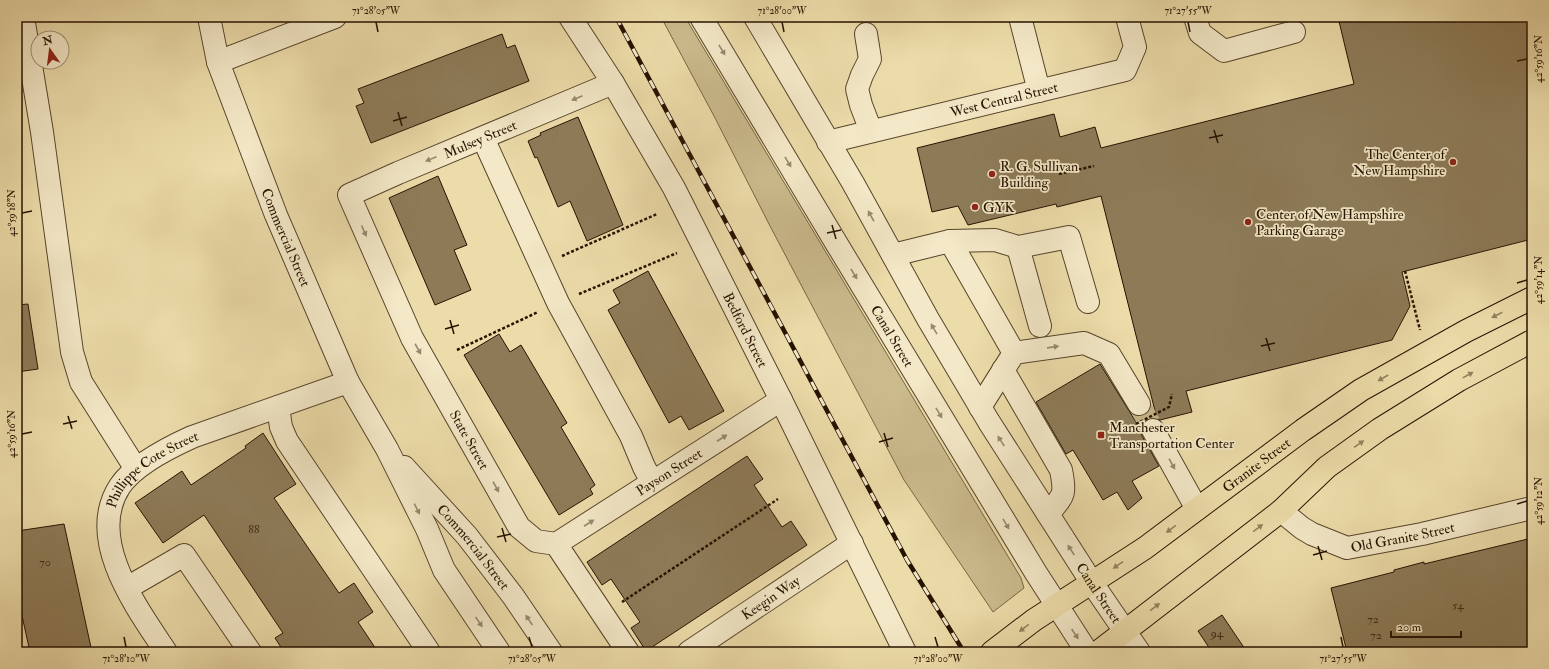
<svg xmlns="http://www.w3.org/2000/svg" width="1549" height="669" viewBox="0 0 1549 669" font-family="'IM FELL Double Pica',serif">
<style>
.green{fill:#caba8c;stroke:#786646}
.building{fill:#8d7b58;stroke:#261201}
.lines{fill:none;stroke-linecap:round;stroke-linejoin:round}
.minor-tunnel{stroke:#c4b487;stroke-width:22;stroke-dasharray:22 11;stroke-linecap:butt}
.minor-casing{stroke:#58442b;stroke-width:24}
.major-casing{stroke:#261201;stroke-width:24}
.path{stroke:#261201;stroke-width:2.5;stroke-dasharray:3 2;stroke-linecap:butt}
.minor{stroke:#f3e8c7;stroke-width:22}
.major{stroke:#ecdca9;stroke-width:22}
.rail-casing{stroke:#261201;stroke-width:4.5}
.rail{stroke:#f3e8c7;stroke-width:3;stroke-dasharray:9;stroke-linecap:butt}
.path-bridge{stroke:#261201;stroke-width:2.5;stroke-dasharray:3 2;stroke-linecap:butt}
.oneway{fill:#97886e}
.oneway2{fill:#93815d}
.ticks{fill:none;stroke:#261201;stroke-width:1.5}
.poi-dot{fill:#8f2418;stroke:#f3e8c7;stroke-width:1.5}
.labels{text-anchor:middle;stroke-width:3.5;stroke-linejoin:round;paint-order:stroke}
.number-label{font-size:12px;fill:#402c17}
.street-label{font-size:14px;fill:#261201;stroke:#f3e8c7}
.poi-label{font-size:14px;fill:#261201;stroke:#f3e8c7;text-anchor:start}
.neatline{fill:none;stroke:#261201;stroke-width:1.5}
.ticks-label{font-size:10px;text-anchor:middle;fill:#261201}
</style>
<rect width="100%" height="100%" fill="#ecdca9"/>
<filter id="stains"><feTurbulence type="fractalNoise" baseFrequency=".005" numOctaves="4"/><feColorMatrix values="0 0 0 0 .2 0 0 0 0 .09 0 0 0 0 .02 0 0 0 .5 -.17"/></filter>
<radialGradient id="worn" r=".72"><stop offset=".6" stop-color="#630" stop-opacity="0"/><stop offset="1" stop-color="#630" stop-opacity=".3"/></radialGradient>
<path class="green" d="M661 17H685L1021 578 1024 588 993 612 904 480 770 226 714 116Z"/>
<path class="building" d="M1338 17H1532V239L1402 272 1410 306 1392 340 1186 391 1192 412 1160 420 1157 419 1101 196 1057 207 1056 204 968 225 958 206 932 212 917 148 1054 114 1060 137 1095 127 1101 148 1354 84Z
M502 34 507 48 515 45 529 81 371 143 356 106 364 103 358 89Z
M578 117 623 225 587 241 570 201 558 207 537 157 535 158 528 141 541 135 540 133Z
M438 176 467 245 454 250 471 290 435 305 389 198Z
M648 271 724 411 689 430 681 416 669 423 608 310 620 303 613 290Z
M28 304 38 369 17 372V305Z
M499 334 510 352 521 345 567 423 561 427 595 485 590 489 593 494 559 515 464 355Z
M1100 364 1141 430 1142 436 1159 466 1132 481 1142 498 1128 510 1117 492 1103 500 1073 450 1066 454 1036 402Z
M263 433 296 484 274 498 339 593 354 583 373 612 358 622 378 652H284L275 638 283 633 204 515 163 543 135 503 182 471 191 485 246 448 245 446Z
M747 456 763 479 754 485 782 527 791 521 807 545 646 651 631 628 640 622 611 579 602 585 587 562Z
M64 524 92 652H30L17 593V531Z
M1532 538V652H1347L1331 588 1394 572V570L1424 562V564Z
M1222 615 1247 652H1212L1198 631Z"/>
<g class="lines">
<path class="minor-tunnel" d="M1139 404 1153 430"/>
<g class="minor-casing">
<g id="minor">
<path d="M23 17 42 132 72 352 81 382 136 469"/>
<path id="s1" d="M209 17 218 62 276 215 348 382 387 449 427 529 444 570 499 652"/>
<path id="s2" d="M570 17 613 83 674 188 781 400 905 652"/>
<path id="s3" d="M701 17 838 246 1036 573 1087 652"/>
<path id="s4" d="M755 17 853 183 928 319 989 422 1092 583 1139 652"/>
<path d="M1020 17 1039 91"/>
<path d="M1195 17 1200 33 1224 51 1294 32"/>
<path d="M866 34 870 59 862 75 857 89 861 105 871 131"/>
<path d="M218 62 335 17"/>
<path id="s5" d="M613 83 398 173 349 195 412 338 519 527 536 541 556 544 628 652"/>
<path d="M483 138 558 303 631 436 644 467 652 482"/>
<path id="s6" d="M828 142 1125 70 1135 47 1127 17"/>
<path d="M950 241 1014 353"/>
<path d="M1018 247 1040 326"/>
<path d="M893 255 950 241 995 240 1018 247 1069 237 1088 302"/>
<path d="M1003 370 1061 470C1066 495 1064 495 1048 514"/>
<path d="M278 407 281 427 287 441 429 652"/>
<path d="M980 407 1014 353 1084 343 1109 354 1139 404"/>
<path d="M1153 430 1197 509"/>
<path id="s7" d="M404 467 467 536 513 596 551 652"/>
<path id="s8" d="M1281 511 1302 528 1312 534 1347 548 1422 534 1532 508"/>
<path id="s9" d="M556 544 781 400"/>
<path d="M127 588 184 555 250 652"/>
<path id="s10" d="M166 652C137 608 85 539 120 486 134 465 170 447 192 437L348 382"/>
<path id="s11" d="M689 652 852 543"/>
</g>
</g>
<g class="major-casing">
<g id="major">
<path id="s12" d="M992 652 1034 620 1145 548 1303 430 1361 390 1466 331 1532 298"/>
<path d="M1098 652 1281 511 1327 467 1380 429 1459 380 1532 341"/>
</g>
</g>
<path class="path" d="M1059 174 1094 166
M562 256 657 214
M1405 271 1420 330
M579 294 677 253
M457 350 538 312
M622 602 778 499"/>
<use href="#minor" class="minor"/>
<use href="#major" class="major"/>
<g class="rail-casing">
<path id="rail" d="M616 17 907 560 964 652"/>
</g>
<use href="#rail" class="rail"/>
<path class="path-bridge" d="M1136 424 1169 407 1172 394"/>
</g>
<defs><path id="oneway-solid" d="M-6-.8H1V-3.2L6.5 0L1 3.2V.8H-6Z"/></defs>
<g class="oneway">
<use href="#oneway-solid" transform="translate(722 50) rotate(59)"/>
<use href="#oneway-solid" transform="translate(577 98) rotate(157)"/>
<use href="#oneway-solid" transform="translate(431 159) rotate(158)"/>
<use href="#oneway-solid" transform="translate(788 162) rotate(59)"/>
<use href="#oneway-solid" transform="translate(871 216) rotate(-119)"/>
<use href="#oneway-solid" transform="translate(364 231) rotate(66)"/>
<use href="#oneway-solid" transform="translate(854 274) rotate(59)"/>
<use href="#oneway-solid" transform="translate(934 329) rotate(-120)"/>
<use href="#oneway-solid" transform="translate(1053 347) rotate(-8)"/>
<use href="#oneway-solid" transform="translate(418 349) rotate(61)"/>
<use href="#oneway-solid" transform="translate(939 413) rotate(59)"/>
<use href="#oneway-solid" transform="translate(722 438) rotate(-33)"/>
<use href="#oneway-solid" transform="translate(1001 441) rotate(-123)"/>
<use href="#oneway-solid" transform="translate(1172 464) rotate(61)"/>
<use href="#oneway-solid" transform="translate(496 487) rotate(61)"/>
<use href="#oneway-solid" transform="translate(417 509) rotate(63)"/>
<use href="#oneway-solid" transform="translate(589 523) rotate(-33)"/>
<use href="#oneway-solid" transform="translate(1006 524) rotate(59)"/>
<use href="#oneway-solid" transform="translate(1071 550) rotate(-123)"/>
<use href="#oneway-solid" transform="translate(529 620) rotate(-124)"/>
<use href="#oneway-solid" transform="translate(479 622) rotate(56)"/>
<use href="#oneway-solid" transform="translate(1075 634) rotate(56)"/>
</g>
<g class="oneway2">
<use href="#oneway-solid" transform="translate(1497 315) rotate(153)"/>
<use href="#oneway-solid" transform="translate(1468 375) rotate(-29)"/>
<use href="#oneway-solid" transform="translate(1383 378) rotate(150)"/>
<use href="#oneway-solid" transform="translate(1359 444) rotate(-35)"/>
<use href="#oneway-solid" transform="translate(1258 528) rotate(-37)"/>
<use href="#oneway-solid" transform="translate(1171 529) rotate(143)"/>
<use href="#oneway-solid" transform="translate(1118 565) rotate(146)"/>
<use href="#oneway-solid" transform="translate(1155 607) rotate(-38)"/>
<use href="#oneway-solid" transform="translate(1024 628) rotate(143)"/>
</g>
<path class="ticks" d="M376 22 378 32M782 22 784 32M1188 22 1190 32M1517 61 1527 59M398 112 402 126M393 121 407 117M1214 130 1218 143M1209 138 1223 135M22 213 32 211M832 225 836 239M827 233 841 230M1517 283 1527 280M450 320 454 334M445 329 459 325M1266 338 1270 351M1261 346 1275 343M68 416 72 429M63 424 77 421M884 433 888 447M22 434 32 432M879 442 893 438M1517 504 1527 501M502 528 506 542M497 537 511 534M1318 546 1322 560M1313 555 1327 551M124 637 126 647M529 637 532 647M935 637 938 647M1341 637 1343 647"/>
<g class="poi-dot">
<circle cx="1453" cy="162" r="4"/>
<circle cx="992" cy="174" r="4"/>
<circle cx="975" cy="207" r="4"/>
<circle cx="1248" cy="222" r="4"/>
<rect x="1097" y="431" width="8" height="8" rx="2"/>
</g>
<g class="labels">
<g class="number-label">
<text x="254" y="533">88</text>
<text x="45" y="566">70</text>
<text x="1458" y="609">54</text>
<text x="1373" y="623">72</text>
<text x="1217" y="637">94</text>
<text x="1376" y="639">72</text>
</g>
<g class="street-label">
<text dy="5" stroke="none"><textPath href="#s6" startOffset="181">West Central Street</textPath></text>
<text transform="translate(480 139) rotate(-23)" y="5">Mulsey Street</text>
<text dy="5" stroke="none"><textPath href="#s1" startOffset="234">Commercial Street</textPath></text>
<text dy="5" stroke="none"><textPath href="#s2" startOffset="359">Bedford Street</textPath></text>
<text dy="5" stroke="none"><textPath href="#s3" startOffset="372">Canal Street</textPath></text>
<text dy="5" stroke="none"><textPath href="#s5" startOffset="560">State Street</textPath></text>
<text dy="5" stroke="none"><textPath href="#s12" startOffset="324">Granite Street</textPath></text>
<text dy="5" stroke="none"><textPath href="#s9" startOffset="134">Payson Street</textPath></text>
<text dy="5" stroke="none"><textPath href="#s10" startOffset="218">Phillippe Cote Street</textPath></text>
<text dy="5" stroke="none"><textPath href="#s8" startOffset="133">Old Granite Street</textPath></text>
<text dy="5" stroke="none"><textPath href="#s7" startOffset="106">Commercial Street</textPath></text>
<text dy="5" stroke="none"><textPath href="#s4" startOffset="671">Canal Street</textPath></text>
<text dy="5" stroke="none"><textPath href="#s11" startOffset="98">Keegin Way</textPath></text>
</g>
<g class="poi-label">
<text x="1445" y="159" text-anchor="end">The Center of<tspan x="1445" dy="16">New Hampshire</tspan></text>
<text x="1000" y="171">R. G. Sullivan<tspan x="1000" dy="16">Building</tspan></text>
<text x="983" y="212">GYK</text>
<text x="1256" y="219">Center of New Hampshire<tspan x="1256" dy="16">Parking Garage</tspan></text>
<text x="1109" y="432">Manchester<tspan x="1109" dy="16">Transportation Center</tspan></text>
</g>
</g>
<rect width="1549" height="669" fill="none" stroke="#ecdca9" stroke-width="44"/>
<g transform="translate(50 50) rotate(346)"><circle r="19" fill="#f3e8c7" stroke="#a19278"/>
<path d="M0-3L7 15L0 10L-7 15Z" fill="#8f2418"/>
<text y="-6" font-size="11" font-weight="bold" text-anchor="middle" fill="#261201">N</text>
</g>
<path d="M1391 631v6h70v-6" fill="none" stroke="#261201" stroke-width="2"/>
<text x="1397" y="631" font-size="12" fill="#261201" stroke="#f3e8c7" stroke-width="3" paint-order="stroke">20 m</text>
<rect x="22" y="22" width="1505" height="625" class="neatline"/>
<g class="ticks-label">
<text x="376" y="14">71°28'05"W</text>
<text x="782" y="14">71°28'00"W</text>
<text x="1188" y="14">71°27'55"W</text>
<text transform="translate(1538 59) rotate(-90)" y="4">42°59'16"N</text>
<text transform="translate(11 213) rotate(-90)" y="4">42°59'18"N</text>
<text transform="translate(1538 280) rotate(-90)" y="4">42°59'14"N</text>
<text transform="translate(11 434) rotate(-90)" y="4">42°59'16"N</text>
<text transform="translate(1538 501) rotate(-90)" y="4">42°59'12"N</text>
<text x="126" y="662">71°28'10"W</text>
<text x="532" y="662">71°28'05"W</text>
<text x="938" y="662">71°28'00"W</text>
<text x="1343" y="662">71°27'55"W</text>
</g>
<rect width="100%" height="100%" filter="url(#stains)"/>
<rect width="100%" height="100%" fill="url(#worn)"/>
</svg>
